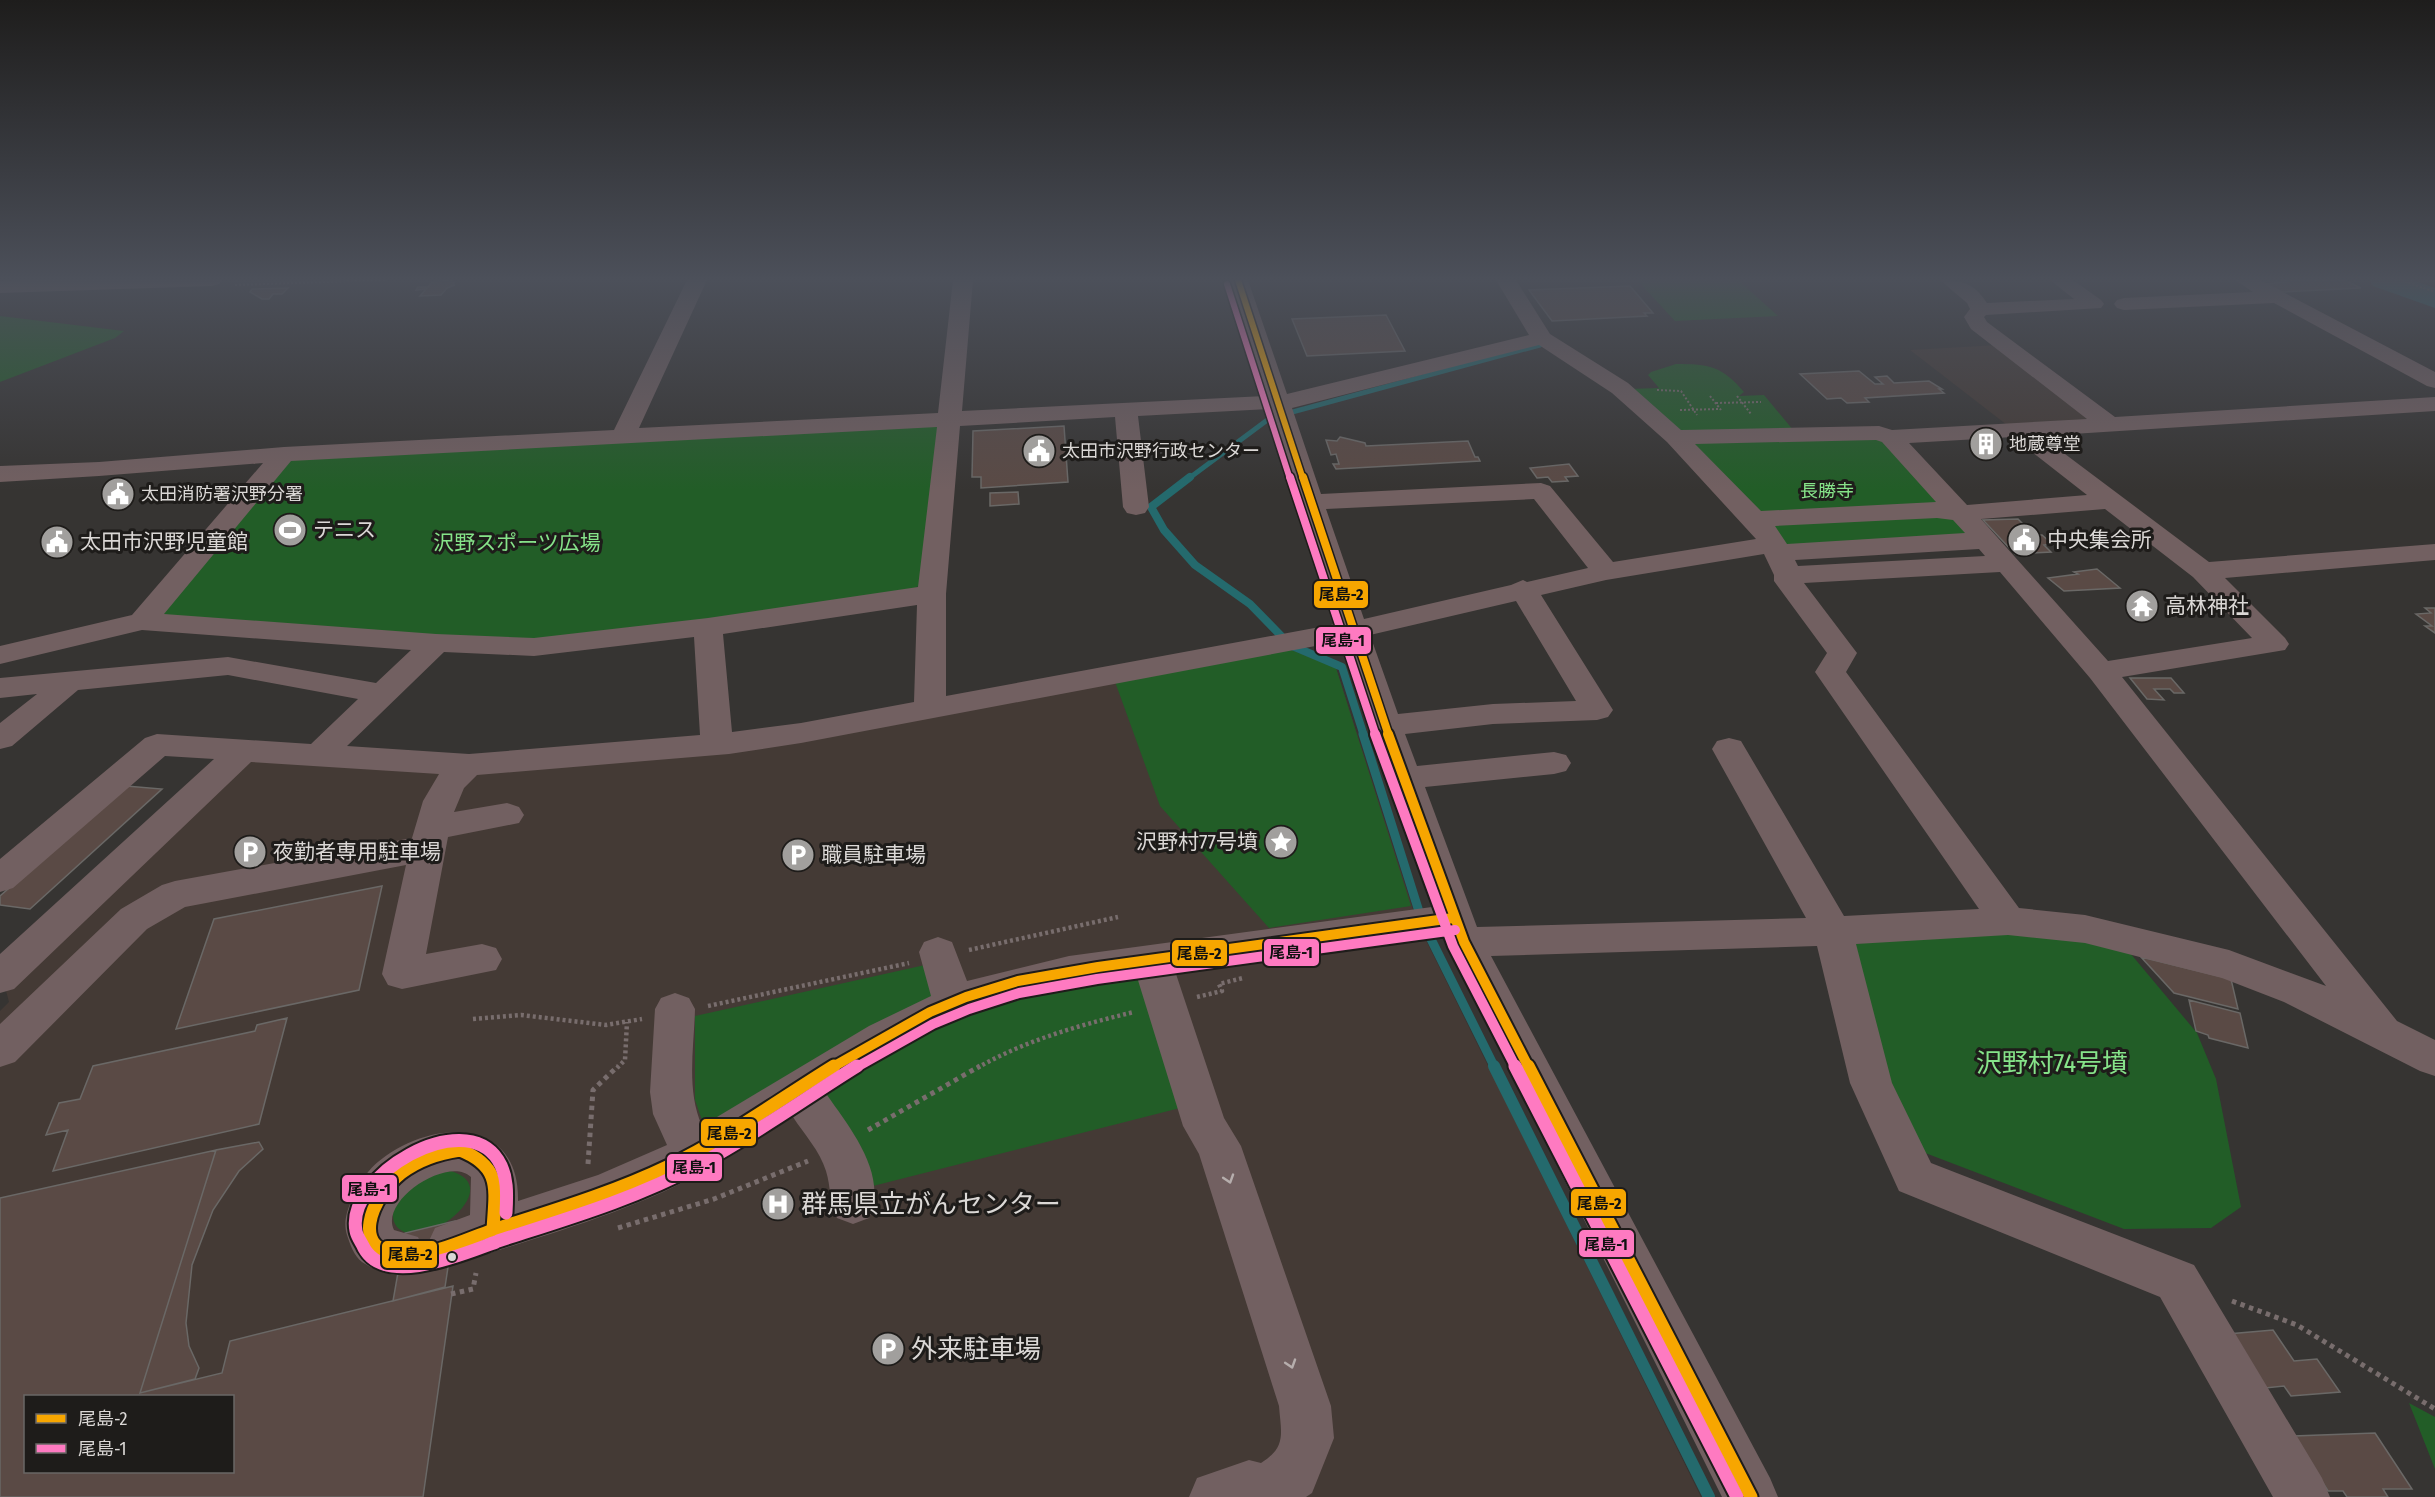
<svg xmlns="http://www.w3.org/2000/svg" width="2435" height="1497" viewBox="0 0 2435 1497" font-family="'Fira Sans Condensed','Noto Sans JP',sans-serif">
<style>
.built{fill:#443a35;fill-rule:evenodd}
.green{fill:#225d27}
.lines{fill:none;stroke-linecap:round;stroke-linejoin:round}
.stream-far3{stroke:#246a6d;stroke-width:5}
.stream-far2{stroke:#246a6d;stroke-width:8}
.stream-far1{stroke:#246a6d;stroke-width:9}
.stream{stroke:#246a6d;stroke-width:12}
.river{fill:#246a6d;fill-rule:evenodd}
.building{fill:#5a4a45;stroke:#6a6866;stroke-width:1.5;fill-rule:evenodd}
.path-far2{stroke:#786d6d;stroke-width:2;stroke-dasharray:2 2;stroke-linecap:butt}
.path-far1{stroke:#786d6d;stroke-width:4.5;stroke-dasharray:3 3;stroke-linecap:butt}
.path{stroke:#786d6d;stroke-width:5;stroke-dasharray:4.5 4.5;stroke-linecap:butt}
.minor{fill:#726061;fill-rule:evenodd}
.major{fill:#7d6768;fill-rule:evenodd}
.bus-1-far3-casing{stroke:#1e1c1a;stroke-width:9}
.bus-1-far2-casing{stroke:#1e1c1a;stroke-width:11}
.bus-1-far1-casing{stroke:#1e1c1a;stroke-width:14}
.bus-1-casing{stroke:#1e1c1a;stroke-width:17}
.bus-2-far3-casing{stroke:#1e1c1a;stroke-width:9}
.bus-2-far2-casing{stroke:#1e1c1a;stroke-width:11}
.bus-2-far1-casing{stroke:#1e1c1a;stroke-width:14}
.bus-2-casing{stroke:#1e1c1a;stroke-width:17}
.bus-1-far3{stroke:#f7a600;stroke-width:6}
.bus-1-far2{stroke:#f7a600;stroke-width:8}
.bus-1-far1{stroke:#f7a600;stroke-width:10}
.bus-1{stroke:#f7a600;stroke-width:13}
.bus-2-far3{stroke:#fe7ac1;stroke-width:6}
.bus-2-far2{stroke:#fe7ac1;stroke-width:8}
.bus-2-far1{stroke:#fe7ac1;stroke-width:10}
.bus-2{stroke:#fe7ac1;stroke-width:13}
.oneway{stroke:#b6aead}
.bus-dot{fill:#dbd8d6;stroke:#1e1c1a;stroke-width:2}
.labels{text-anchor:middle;stroke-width:6;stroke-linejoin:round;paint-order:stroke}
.far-poi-label{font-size:18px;fill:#dbd8d6;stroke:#1e1c1a;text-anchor:start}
.far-park-label{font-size:18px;fill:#86e389;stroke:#1e1c1a}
.poi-label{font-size:21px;fill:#dbd8d6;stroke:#1e1c1a;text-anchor:start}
.park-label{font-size:21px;fill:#86e389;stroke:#1e1c1a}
.near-park-label{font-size:26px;fill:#86e389;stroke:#1e1c1a}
.near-poi-label{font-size:26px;fill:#dbd8d6;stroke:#1e1c1a;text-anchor:start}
.line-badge{stroke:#1e1c1a;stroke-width:2}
.pale-badge-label{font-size:16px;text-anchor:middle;font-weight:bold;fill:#111}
</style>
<rect width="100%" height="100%" fill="#363432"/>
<path class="built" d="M1998 345 2096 420 2007 425 1910 350Z
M1284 647 1336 668 1417 922 1701 1497H0V1011L9 1002 5 987 247 760 541 767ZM26 1396H232V1472H26Z"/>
<path class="green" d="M1637 280H1738L1778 316 1675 321Z
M0 316 124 331 115 338 0 382Z
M1676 364C1709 364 1722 366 1744 392L1739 396 1764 395 1799 437 1870 436 1888 442 1975 538 1782 546 1628 389 1659 388 1648 375 1651 372Z
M938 422 922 584 910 591 751 615 518 641 156 616 291 457Z
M1284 647 1336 668 1411 906 1269 928 1160 806 1114 679Z
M2019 929 2125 947 2197 1033 2216 1079 2241 1207 2211 1228 2124 1229 1920 1151 1882 1069 1853 944Z
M925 965 934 996 719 1127 703 1123 695 1100V1016Z
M1138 976 1184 1107 869 1187C864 1143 850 1130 825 1095 852 1077 878 1058 906 1044 979 1007 1057 987 1138 976Z
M451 1171C500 1186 443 1235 414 1234 407 1234 401 1231 397 1227 383 1210 409 1183 424 1176 431 1173 443 1173 451 1171Z
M2409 1403 2435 1417V1469Z"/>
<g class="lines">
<path class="stream-far3" d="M1188 479 1270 418 1540 345"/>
<path class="stream-far2" d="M1190 477 1151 507 1164 530 1195 565 1250 604 1290 645 1342 667 1364 736"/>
<path class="stream-far1" d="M1363 734 1422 921 1495 1068"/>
<path class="stream" d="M1494 1066 1709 1497"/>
<path class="river" d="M2369 280H2412L2435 288V308L2373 286Z"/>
</g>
<path class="building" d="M452 280 451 282H455L452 285H455L447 288 441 295 420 296 426 289 416 290 418 287H428L432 282Z
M2281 280H2344L2361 288 2282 292 2266 284 2285 282Z
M1630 286 1653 313H1644L1647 316 1552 321 1529 290Z
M288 288 282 294H273L269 299H262L250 292 252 289Z
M1386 315 1405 351 1307 356 1292 319Z
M1859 371 1875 384H1883L1875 377 1887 376 1894 383 1929 381 1942 389H1939L1944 393 1865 398 1869 402 1847 403 1841 398 1827 399 1800 374Z
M1064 426 1068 482 981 488V477H972L973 431Z
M1340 437 1365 443 1366 446 1468 441 1475 457H1478L1480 461 1336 469 1333 464H1339L1336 454 1331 455 1326 440 1337 441Z
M1992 440 2001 448 1980 449 1971 441Z
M1569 464 1578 476 1565 477 1568 481 1552 482 1548 477 1537 478 1530 468Z
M1018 492 1019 504 990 506V493Z
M2018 519 2034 535H2042L2052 544 2044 545 2051 552 2015 554 1983 520Z
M2097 569 2120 588 2064 591 2048 578 2078 574 2074 572Z
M2425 608H2435V633L2425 626H2432L2416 614 2431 613Z
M2130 678H2171L2184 693H2174L2170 689H2154L2164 700 2147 699Z
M126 786 162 789 30 909 0 905V896Z
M382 886 359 990 176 1029 214 919Z
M2141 957 2231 979 2238 1009 2174 993Z
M2189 1000 2240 1013 2248 1048 2209 1038 2208 1035 2196 1031Z
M287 1018 259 1124 53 1171 68 1130 46 1135 59 1103 80 1099 93 1066 255 1031 257 1025Z
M259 1142 263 1149 239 1171 213 1210 192 1265 186 1323 189 1346 199 1368 195 1379 140 1393 216 1150Z
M216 1150 140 1393 222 1373 230 1341 453 1286 423 1497H0V1198ZM26 1396H232V1472H26Z
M455 1221 445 1287 393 1301 405 1233Z
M2273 1330 2294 1361 2317 1359 2340 1392 2291 1396 2284 1386 2265 1388 2228 1334Z
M2375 1433 2412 1489H2383L2388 1497H2347L2343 1491H2328L2294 1436Z"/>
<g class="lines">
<path class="path-far2" d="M2401 280 2435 292
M235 285 386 280
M1657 390 1681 391 1697 415
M1710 396 1721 410
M1737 396 1751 414
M1716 403 1761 402
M1680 410 1720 409"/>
<path class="path-far1" d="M969 950 1118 917
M1197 997 1222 991 1219 984 1243 978
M708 1006 909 963
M473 1019 521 1015 606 1025 642 1019
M617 1068 625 1060 627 1022
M977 1068C1026 1040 1080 1025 1134 1012"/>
<path class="path" d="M868 1130 980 1066
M588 1164 593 1090 618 1066
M618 1228 714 1199 808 1161
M451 1294 473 1289 476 1273
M2232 1301 2297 1325 2435 1409"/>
<path class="minor" d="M687 280H707L639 428 938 413 953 280H973L962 411 1265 396 1228 280H1248L1287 394 1529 335 1496 280H1516L1550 334 1628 383 1681 430 1879 426 1892 430 2087 419 1971 329 1964 317 1970 309 1967 303 1940 280C1962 280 1974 283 1987 303L2074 299 2050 280H2073L2101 300 2104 304 2101 308 1986 315 1984 317 1987 322 2115 417 2435 397V411L2041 436 2209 562 2435 544V560L2225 578 2285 638 2289 644 2285 650 2122 677 2397 1021 2435 1040V1076L2420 1071 2284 1002 2222 978 2085 943 2008 935 1856 944 1892 1083 1931 1163 2194 1265 2322 1478 2330 1497H2273L2160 1297 1899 1191 1850 1083 1817 946 1491 956 1770 1478 1778 1497H1722L1442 934 1175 971 1224 1118 1241 1146 1331 1406 1334 1438 1312 1493 1306 1497H1189L1197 1478 1249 1460 1261 1463C1287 1447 1281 1433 1279 1406L1199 1154 1183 1126 1137 977C1088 983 1039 990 992 1005 933 1023 878 1062 827 1095 850 1128 889 1175 869 1218L853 1224 837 1218C829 1202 831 1187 826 1171 820 1151 804 1134 793 1117 765 1135 736 1153 708 1169 634 1212 534 1238 452 1265L435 1258 428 1243 435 1228 470 1215 471 1177C449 1155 379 1200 394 1230L418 1237 425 1253 418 1269C413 1271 406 1275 401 1275 389 1276 371 1268 362 1262 354 1256 350 1244 347 1235 343 1222 347 1211 352 1199 356 1190 361 1180 368 1172 412 1122 520 1107 518 1201L598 1175 667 1145 653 1114 650 1092 655 1009 661 998 675 993 689 998 695 1009C694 1048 686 1090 702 1126L869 1026 931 996 919 952 924 942 938 937 952 942 967 981 1069 956 1432 907 1342 641 801 743 729 754 477 775 464 788 454 812 507 803 519 807 524 815 519 823 448 837 426 954 482 944 496 948 502 959 496 970 402 989 388 985 382 974 406 865 185 907 147 929 15 1062 0 1067V1024L121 909 162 885 175 881 412 838 423 801 439 774 251 762 14 989 0 993V954L214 759 165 756 13 888 0 892V859L145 738 157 734 311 744 358 699 228 675 78 690 12 746 0 749V723L37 694 0 698V678L228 657 376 683 411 650 142 630 0 664V646L132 615 263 463 99 476 0 482V466L99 462 284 447 614 430ZM1539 345 1612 393 1667 442 1756 539 1613 562 1550 486 1541 483 1321 494 1292 408ZM1269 409 1336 624 946 696V594L960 426 1115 417 1123 507 1127 513 1136 515 1145 513 1149 507 1138 416ZM937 427 918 587 708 618 534 638 436 634 164 614 291 461ZM2013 437 2087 495 1967 505 1909 443ZM1876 440 1882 442 1936 502 1761 511 1695 444ZM1534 499 1588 568 1527 582 1523 580 1511 585 1364 619 1326 509ZM2105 509 2193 577 2252 638 2108 661 1981 519ZM1937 518 1953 520 1965 533 1787 544 1775 526ZM1979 549 1985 556 1798 566 1795 560ZM1764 554 1774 575V581L1827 653 1815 672 1979 909 1844 916 1741 741 1729 738 1717 741 1712 749 1806 918 1477 927 1425 787 1554 774 1566 771 1571 763 1566 755 1554 752 1417 766 1405 734 1493 724 1597 720 1608 717 1613 710 1541 595 1606 580ZM2000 572 2090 678 2326 986 2229 950 2085 915 2019 908 1846 672 1857 653 1804 583ZM1516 601 1576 701 1493 704 1398 714 1370 635ZM917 605 914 702 801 723 732 732 723 634ZM694 637 700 735 469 754 347 746 444 652 534 656Z
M2235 280H2260L2435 372V388L2427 386 2274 303 2124 310 2117 308 2114 304 2117 300 2124 298 2253 292Z"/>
<path class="major" d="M35 280H222L219 284 212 286 0 293V281Z"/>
<g class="bus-1-far3-casing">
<path id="bus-1-far3" d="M1238 280 1303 479"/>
</g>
<g class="bus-1-far2-casing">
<path id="bus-1-far2" d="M1303 477 1389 736"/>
</g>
<g class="bus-1-far1-casing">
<path id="bus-1-far1" d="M1388 734 1464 942 1529 1068
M831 1068 930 1012 966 997 1018 981 1098 967 1453 918"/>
</g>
<g class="bus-1-casing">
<path id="bus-1" d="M1528 1066 1751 1497
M460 1150C503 1167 495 1191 493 1230 465 1240 435 1255 405 1255 346 1254 372 1196 401 1173 418 1160 439 1153 460 1150Z
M493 1230C552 1211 613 1193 669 1166 727 1138 779 1100 834 1066"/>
</g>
<g class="bus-2-far3-casing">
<path id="bus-2-far3" d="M1227 284 1290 479"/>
</g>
<g class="bus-2-far2-casing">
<path id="bus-2-far2" d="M1290 477 1376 736"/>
</g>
<g class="bus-2-far1-casing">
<path id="bus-2-far1" d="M1375 734 1453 946 1516 1068
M855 1068 933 1024 969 1009 1019 993 1097 979 1455 930"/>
</g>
<g class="bus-2-casing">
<path id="bus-2" d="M1515 1066 1737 1497
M498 1241C566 1219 635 1199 698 1165 753 1136 804 1099 857 1066
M496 1242C465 1253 386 1288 364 1248 362 1243 357 1237 356 1231 345 1176 463 1106 498 1160 508 1175 507 1195 506 1213"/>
</g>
<use href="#bus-1-far3" class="bus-1-far3"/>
<use href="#bus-1-far2" class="bus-1-far2"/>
<use href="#bus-1-far1" class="bus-1-far1"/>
<use href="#bus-1" class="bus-1"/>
<use href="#bus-2-far3" class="bus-2-far3"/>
<use href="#bus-2-far2" class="bus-2-far2"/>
<use href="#bus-2-far1" class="bus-2-far1"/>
<use href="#bus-2" class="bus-2"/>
</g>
<defs><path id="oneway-chevron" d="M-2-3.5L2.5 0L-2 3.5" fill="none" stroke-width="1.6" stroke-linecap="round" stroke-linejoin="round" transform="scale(1.5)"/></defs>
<g class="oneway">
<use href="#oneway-chevron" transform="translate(1229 1179) rotate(72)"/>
<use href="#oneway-chevron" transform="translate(1291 1364) rotate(72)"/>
</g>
<linearGradient id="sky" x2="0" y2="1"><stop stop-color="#1e1d1c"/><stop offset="0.57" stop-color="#4c505a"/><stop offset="1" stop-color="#4c505a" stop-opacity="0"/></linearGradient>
<rect width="2435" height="490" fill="url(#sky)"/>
<defs>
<g id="building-disc" transform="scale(1.725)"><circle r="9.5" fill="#a19f9d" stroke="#1e1c1a"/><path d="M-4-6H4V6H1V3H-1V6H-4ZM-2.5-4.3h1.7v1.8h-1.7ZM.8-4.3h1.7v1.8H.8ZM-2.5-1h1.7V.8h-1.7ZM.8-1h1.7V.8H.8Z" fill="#fff"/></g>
<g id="civic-disc" transform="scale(1.725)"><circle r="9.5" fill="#a19f9d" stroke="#1e1c1a"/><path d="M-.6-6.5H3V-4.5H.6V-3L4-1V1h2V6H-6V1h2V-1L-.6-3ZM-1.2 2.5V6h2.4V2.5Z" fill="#fff"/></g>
<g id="stadium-disc" transform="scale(1.725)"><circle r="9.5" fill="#a19f9d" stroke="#1e1c1a"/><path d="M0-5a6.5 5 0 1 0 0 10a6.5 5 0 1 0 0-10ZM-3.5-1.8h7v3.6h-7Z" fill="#fff"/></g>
<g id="temple-disc" transform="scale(1.725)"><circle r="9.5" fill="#a19f9d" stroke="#1e1c1a"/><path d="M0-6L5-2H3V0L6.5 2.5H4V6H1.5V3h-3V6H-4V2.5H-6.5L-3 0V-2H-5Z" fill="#fff"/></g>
<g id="sight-disc" transform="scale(1.725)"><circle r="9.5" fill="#a19f9d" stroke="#1e1c1a"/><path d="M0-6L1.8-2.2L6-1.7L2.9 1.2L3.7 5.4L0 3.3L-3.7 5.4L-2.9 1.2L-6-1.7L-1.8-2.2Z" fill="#fff"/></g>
<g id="parking-disc" transform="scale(1.725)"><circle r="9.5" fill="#a19f9d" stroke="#1e1c1a"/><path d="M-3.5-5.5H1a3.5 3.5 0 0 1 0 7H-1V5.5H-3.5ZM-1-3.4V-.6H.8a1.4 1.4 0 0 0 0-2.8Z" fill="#fff"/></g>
<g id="hospital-disc" transform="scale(1.725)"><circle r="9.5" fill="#a19f9d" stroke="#1e1c1a"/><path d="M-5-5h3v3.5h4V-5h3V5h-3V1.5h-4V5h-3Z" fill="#fff"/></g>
</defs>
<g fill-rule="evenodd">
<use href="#building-disc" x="1986" y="444"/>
<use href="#civic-disc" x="1039" y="451"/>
<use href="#civic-disc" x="118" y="494"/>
<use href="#stadium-disc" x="290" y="530"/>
<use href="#civic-disc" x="2024" y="540"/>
<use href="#civic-disc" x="57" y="542"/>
<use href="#temple-disc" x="2142" y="606"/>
<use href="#sight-disc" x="1281" y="842"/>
<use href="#parking-disc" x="250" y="852"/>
<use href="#parking-disc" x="798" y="855"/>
<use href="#hospital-disc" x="778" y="1204"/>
<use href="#parking-disc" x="888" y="1349"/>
</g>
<circle class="bus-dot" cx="452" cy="1257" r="5"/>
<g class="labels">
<g class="far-poi-label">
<text x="2009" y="450">地蔵尊堂</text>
<text x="1062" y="457">太田市沢野行政センター</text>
<text x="141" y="500">太田消防署沢野分署</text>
</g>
<g class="far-park-label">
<text x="1827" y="497">長勝寺</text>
</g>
<g class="poi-label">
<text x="313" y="537">テニス</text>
<text x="2047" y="547">中央集会所</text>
<text x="80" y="549">太田市沢野児童館</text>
<text x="2165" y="613">高林神社</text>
<text x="1258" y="849" text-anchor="end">沢野村77号墳</text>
<text x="273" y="859">夜勤者専用駐車場</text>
<text x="821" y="862">職員駐車場</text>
</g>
<g class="park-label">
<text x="517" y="550">沢野スポーツ広場</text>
</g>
<g class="near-park-label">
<text x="2052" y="1072">沢野村74号墳</text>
</g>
<g class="near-poi-label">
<text x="801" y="1213">群馬県立がんセンター</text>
<text x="911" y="1358">外来駐車場</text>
</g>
</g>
<g class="line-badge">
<rect x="1313" y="580" width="56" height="29" rx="6" fill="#f7a600"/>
<rect x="1315" y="626" width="57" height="29" rx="6" fill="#fe7ac1"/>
<rect x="1263" y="938" width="57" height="29" rx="6" fill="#fe7ac1"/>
<rect x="1171" y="939" width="57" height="28" rx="6" fill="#f7a600"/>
<rect x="700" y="1118" width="57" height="29" rx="6" fill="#f7a600"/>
<rect x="666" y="1153" width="57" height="29" rx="6" fill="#fe7ac1"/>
<rect x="341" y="1174" width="57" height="29" rx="6" fill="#fe7ac1"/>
<rect x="1570" y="1188" width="57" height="29" rx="6" fill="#f7a600"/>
<rect x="1578" y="1229" width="57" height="29" rx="6" fill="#fe7ac1"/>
<rect x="381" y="1240" width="57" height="29" rx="6" fill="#f7a600"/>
</g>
<g class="pale-badge-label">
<text x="1341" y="600">尾島-2</text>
<text x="1343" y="646">尾島-1</text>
<text x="1291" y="958">尾島-1</text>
<text x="1199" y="959">尾島-2</text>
<text x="729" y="1139">尾島-2</text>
<text x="694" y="1173">尾島-1</text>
<text x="369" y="1195">尾島-1</text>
<text x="1599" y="1209">尾島-2</text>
<text x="1606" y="1250">尾島-1</text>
<text x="410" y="1260">尾島-2</text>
</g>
<rect x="24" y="1395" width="210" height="78" fill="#1e1c1a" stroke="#6a6765" stroke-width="1.5"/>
<rect x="36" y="1414" width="30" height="9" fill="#f7a600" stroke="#6a6765" stroke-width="1.5"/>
<text x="78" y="1425" font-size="18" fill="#dbd8d6">尾島-2</text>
<rect x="36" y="1444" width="30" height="9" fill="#fe7ac1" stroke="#6a6765" stroke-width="1.5"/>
<text x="78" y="1455" font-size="18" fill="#dbd8d6">尾島-1</text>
</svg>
